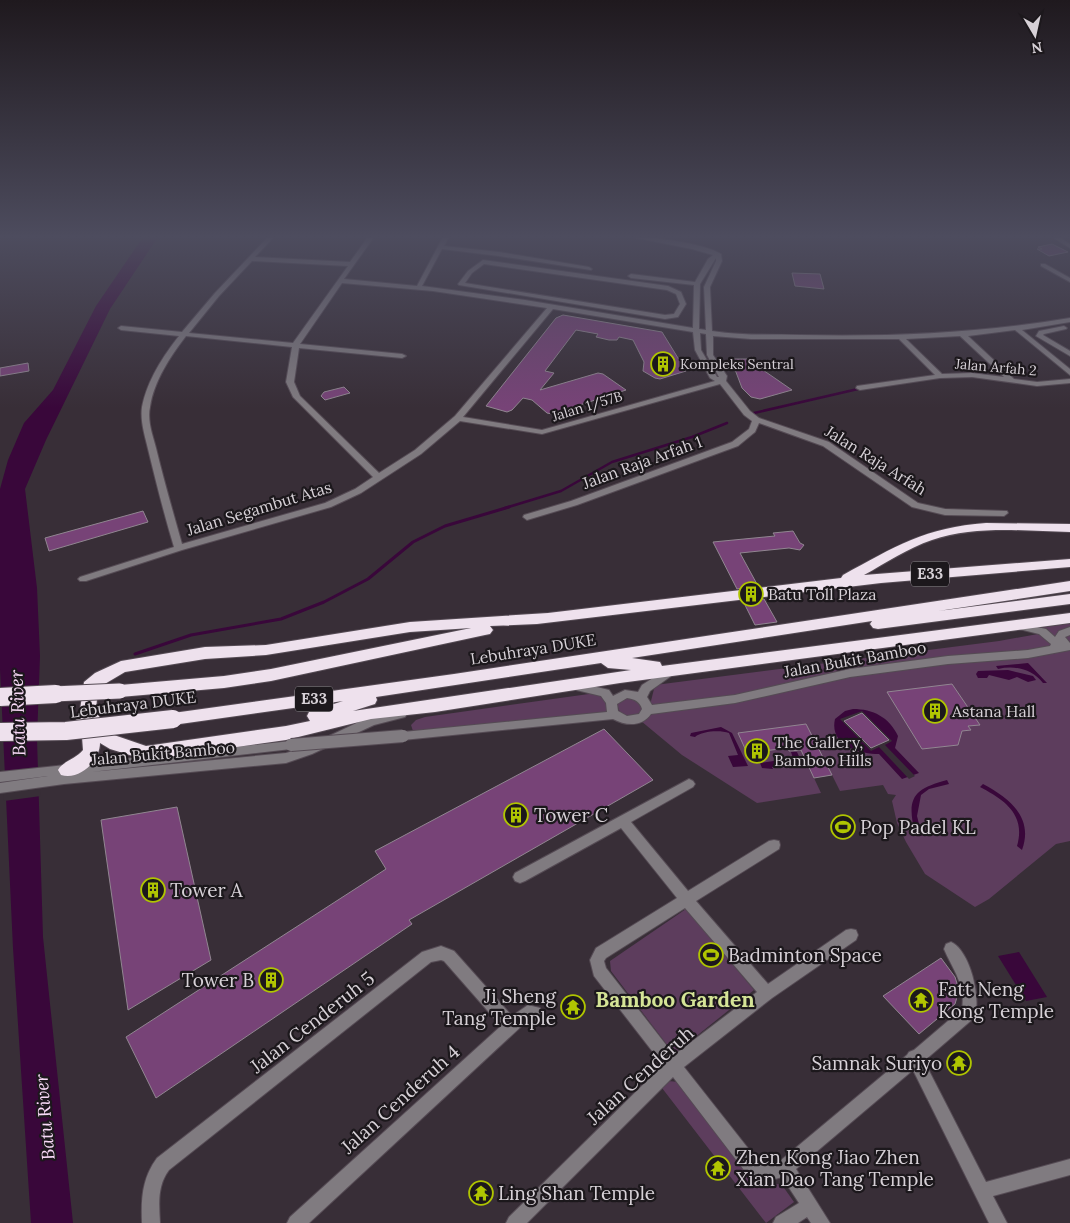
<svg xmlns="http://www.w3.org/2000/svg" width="1070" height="1223" viewBox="0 0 1070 1223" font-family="Lora,serif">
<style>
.green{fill:#5d3d5d}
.water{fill:#39073a}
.pier{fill:#382e37}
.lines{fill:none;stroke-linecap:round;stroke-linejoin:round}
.stream-far1{stroke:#39073a;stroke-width:2.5}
.stream{stroke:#39073a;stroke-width:3}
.building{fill:#774377;stroke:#918691}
.street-casing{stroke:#554b54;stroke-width:2}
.highway-casing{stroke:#554b54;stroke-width:2}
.street{fill:#807b80;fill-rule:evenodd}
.highway{fill:#eee1ed;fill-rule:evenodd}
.street-bridge-casing{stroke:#554b54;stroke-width:14;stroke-linecap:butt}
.highway-bridge-far1-casing{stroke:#554b54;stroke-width:17;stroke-linecap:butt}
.highway-bridge-casing{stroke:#554b54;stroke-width:20;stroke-linecap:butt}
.street-bridge{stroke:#807b80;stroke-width:12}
.highway-bridge-far1{stroke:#eee1ed;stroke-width:15}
.highway-bridge{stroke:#eee1ed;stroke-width:18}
.labels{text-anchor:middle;stroke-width:4.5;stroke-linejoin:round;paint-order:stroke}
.far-poi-label{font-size:14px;fill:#d7d1d7;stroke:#1c181c;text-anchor:start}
.far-street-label{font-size:14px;fill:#d7d1d7;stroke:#1c181c}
.shield{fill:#1c181c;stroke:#9f9a9f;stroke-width:1}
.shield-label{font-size:15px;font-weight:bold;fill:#d7d1d7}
.street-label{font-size:16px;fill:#d7d1d7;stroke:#1c181c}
.poi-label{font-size:16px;fill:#d7d1d7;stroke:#1c181c;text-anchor:start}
.water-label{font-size:18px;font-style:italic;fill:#f8d9f7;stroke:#1c181c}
.near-poi-label{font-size:19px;fill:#d7d1d7;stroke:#1c181c;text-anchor:start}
.near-street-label{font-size:19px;fill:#d7d1d7;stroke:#1c181c}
.near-neighbourhood-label{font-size:21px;font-weight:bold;fill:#d5e497;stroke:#1c181c}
</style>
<rect width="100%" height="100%" fill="#382e37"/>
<path class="green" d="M1070 623V628L1057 631 1070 630V841L1056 844 989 899 975 907 925 874 906 842 897 823 892 801 896 795 888 794 883 785 840 791 832 775 814 778 821 793 757 803 682 755 641 721 649 709 655 685 999 641 1049 632 1035 627Z
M596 693C606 696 608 704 610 714L422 735 413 731 411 725 416 720 425 717Z
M626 698C634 698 639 701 642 709L639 714 627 717 620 713 617 704Z
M686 909 754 990 674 1054 611 971 610 961Z
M668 1081 679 1082 751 1175 757 1180 782 1185 794 1202 766 1223 662 1088Z"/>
<path class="water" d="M143 237H158L110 309 46 440 25 489 37 588 40 656 37 739 43 937 73 1223H31L13 948 0 669V489L8 460 24 423 53 390 96 306Z
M1028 663 1047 683H1043C1032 669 1015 665 998 669L996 666Z
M1008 670 1033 676 1036 680 1028 682 1017 677 1009 680 989 675 987 678H978L976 674 978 671Z
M853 709C873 709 889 717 898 736L895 748 919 773 902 779 879 754C859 754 829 745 835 719L845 711Z
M721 727 732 733 748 766 733 767 728 756 738 755 729 733C720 730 702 731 695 737L690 736 691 733Z
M791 752H797L802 763 772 767 773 769 762 768 760 763 793 758Z
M947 780 949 784 929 789 921 795 917 816 922 836 915 833C906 797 914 789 947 780Z
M983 784C1009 798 1034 817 1022 850L1017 846C1026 815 1005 800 980 787Z
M1019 952 1047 997 1026 1001 998 956Z"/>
<path class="pier" d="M862 711 892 741 885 745 915 776 909 779 879 747 871 751 840 719Z
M40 770 41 796 4 801 3 774Z"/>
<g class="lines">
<path class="stream-far1" d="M754 413 858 389
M505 508 561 491 612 462 692 437 727 423"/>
<path class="stream" d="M135 654 191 635 281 619 324 602 368 579 413 542 445 526 509 507"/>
</g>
<path class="building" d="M1052 244 1068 252 1049 256 1037 249H1042L1038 247Z
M792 273 820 274 824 289 795 286Z
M563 315 662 332 686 371 660 379 655 378 643 371 644 362 633 340 619 337 617 340H609L596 337 598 334 576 330 545 371 554 373 540 390 598 373 603 374 626 390 552 414 547 413 532 400 523 398 512 410 507 412 486 406 556 318Z
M731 359H747L792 390 760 399 751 397 742 388Z
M28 363 29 371 0 376V368Z
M344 387 350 393 325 400 321 396 324 392Z
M143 511 148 522 49 551 45 538Z
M793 531 800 543 804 545 800 550 789 548 740 553 758 586 737 589 713 542 775 536 773 533Z
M764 599 777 622 755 625 743 601Z
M952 684 980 725 968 726 971 730 962 731 958 745 922 749 887 692Z
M862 713 889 740 871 748 844 721Z
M806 724 832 775 814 778 801 750 789 751 788 748 747 753 738 733Z
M604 729 653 780 409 920 412 924 156 1098 126 1037 386 869 375 851Z
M177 807 211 960 128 1010 101 820Z
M941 958 955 977 959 990 955 1004 919 1034 883 996Z"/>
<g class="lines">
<g class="street-casing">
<path id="street" d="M268 237H274L255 257 350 262 368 237H374L344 279 417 286 443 237H449L444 246 499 252 589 267 592 269 591 270 499 256 442 249 422 286 525 300 693 328 694 285 631 278 628 276 631 274 695 282 708 259 713 255 692 249 632 237C654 237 703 243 721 254L722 261 710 287 712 331C741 336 771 334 800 335 891 337 980 333 1070 318V322L1022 330 1070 369V375L1015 330 968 336 1014 379 1037 382 1070 379V383L1037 386 972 377 940 378 860 390 856 388 857 386 935 375 899 339H751L713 336V355L727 376 726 381 750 411 759 418 829 442 918 503 945 509 1007 511 1008 513 1004 516 945 515 912 507 823 446 759 423 755 432 738 446 577 505 527 520 523 517 524 515 571 501 732 442 749 429 752 421 744 415 720 384 542 434 460 421 421 454 361 493 331 507 182 550 86 581H80L78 579 80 577 174 547C164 514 156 482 148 449 145 436 140 421 142 407 147 381 163 356 179 336L121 330 118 328 121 326 182 332 215 293ZM716 258V261L704 287 706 330 699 329 700 284ZM252 261 348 266 293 343 189 333 219 296ZM342 283 433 291 547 308 455 416 415 450 379 473 300 396 294 382 299 348 402 358 406 356 402 354 300 344ZM553 309 693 332 695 350 710 378 715 381 542 430 463 417ZM700 333 706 334 707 355 719 377H717L701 350ZM186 336 292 347 286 382 293 397 373 477 355 489 325 503 182 544C173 512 164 481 156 448 153 436 147 421 150 407 154 381 170 357 186 336ZM960 336 1004 377 972 373 942 374 906 339Z
M1052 237H1059L1070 244V248Z
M483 260 668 286 681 292 686 304 678 317 665 319 459 285 458 284 468 271ZM484 264 667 290 676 294 680 304 674 314 665 315 465 283 472 273Z
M1041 264H1045L1070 278V282L1041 266Z
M1064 326 1067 328 1066 329 1044 334 1043 335 1070 351V356L1036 336 1039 331Z
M1019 623 1046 629 1055 637 1059 631 1070 627V635L1065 637 1070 643V650L1028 658 948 664 850 677 735 703 651 714C642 727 626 726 613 719L403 740 399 739 397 736 399 733 403 732 607 712 606 703 601 696 572 689 571 686 572 683 576 682 609 690 613 696 625 690 638 692 642 685 670 667 674 668 675 671 674 674 650 691 647 697 652 705 735 695 850 669 948 656 1028 650 1050 646 1051 644 1039 634 1015 628 1014 626 1015 624ZM627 698C635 699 640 702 642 709L639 714 627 716 618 711 617 704Z
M401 710 405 711 407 714 405 717 374 725 312 754 286 763 64 784 0 793V783L48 776 0 782V772L291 741 295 742 297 745 295 748 291 749 91 772 286 753 304 748 367 718Z
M689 779 693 781 695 784 693 787 631 822 688 891 769 841 774 840 779 841 780 845 779 849 696 901 768 984 846 930 851 929 856 930 858 935 856 940 772 998 684 1067 758 1161 772 1164 780 1161 907 1055 909 1052 914 1050 962 1009C966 985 953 970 944 949L946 944 951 942C970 950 982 1000 974 1018L924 1061 986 1182 1070 1159V1175L993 1196 1007 1223H989L913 1070 796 1169 830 1223H811L807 1217 798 1223H773L776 1217 799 1203 782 1177 772 1180 747 1174 673 1077 527 1223H506L509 1217 663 1065 594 976 590 960 596 948 677 898 621 828 525 881 520 883 515 881 513 877 515 873ZM685 908 757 992 674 1055 606 968 604 961 606 958Z
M441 946 454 951 512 1016 528 1005 540 1008 542 1013 540 1018 535 1020H530L526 1022 309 1223H287L290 1217 501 1026 444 961 441 960 431 962 169 1170C157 1186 159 1204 160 1223H142C141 1199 142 1178 157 1158L422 952Z"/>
</g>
<g class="highway-casing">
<path id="highway" d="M986 523 1070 524V532C1024 531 976 525 932 540 908 548 886 563 864 575L1070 559V567L881 583 537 624 490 626 493 630 490 634 485 635 271 681 224 688 120 697 114 695 112 691 114 687 120 685 224 676 271 669 471 628 410 632 266 655 205 659 125 672 98 688 96 710 103 724 114 735 146 746 286 726 310 721 307 716 309 712 343 701 173 725 167 724 165 719 167 714 173 713 454 674 1070 581V591L938 611 1070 594V604L878 629 873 628 870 624 872 621 632 658 660 662 662 666 1070 613V623L620 683 435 712 371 719 286 740 146 760 110 749 100 743C100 761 79 781 61 775L58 770C63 761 76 759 83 750L82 737 76 719 81 713 80 710 84 682 95 673 121 661 205 647 266 645 410 622 548 613 841 578 843 575C894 547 926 527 986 523ZM601 663 608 668 631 670 353 711 375 704 377 700 376 697Z"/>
</g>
<use href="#street" class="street"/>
<use href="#highway" class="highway"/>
<g class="street-bridge-casing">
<path id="street-bridge" d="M291 745 403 736"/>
</g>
<g class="highway-bridge-far1-casing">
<path id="highway-bridge-far1" d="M31 695 120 691"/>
</g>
<g class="highway-bridge-casing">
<path id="highway-bridge" d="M0 697 56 694
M0 732 66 731 173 719"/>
</g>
<use href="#street-bridge" class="street-bridge"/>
<use href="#highway-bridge-far1" class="highway-bridge-far1"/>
<use href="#highway-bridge" class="highway-bridge"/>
</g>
<linearGradient id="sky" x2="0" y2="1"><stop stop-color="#1f191e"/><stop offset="0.58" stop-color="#4d4c5e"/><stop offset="1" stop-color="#4d4c5e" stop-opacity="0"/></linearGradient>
<rect width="1070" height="408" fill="url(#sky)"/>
<defs>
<g id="building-ring" transform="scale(1.25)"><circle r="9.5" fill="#1c181c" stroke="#b0c501" stroke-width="1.5"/><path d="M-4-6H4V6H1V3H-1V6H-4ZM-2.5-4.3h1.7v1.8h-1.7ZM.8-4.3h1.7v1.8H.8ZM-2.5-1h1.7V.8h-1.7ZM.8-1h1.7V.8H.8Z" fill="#b0c501"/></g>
<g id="stadium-ring" transform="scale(1.25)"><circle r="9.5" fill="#1c181c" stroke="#b0c501" stroke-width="1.5"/><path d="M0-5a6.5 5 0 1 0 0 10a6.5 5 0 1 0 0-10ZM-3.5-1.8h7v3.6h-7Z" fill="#b0c501"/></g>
<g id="temple-ring" transform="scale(1.25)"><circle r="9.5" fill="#1c181c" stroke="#b0c501" stroke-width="1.5"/><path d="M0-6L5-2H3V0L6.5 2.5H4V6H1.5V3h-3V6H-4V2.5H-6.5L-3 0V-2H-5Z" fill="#b0c501"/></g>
</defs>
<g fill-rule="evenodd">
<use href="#building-ring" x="663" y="364"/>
<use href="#building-ring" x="751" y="594"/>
<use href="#building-ring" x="935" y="711"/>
<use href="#building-ring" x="757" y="751"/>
<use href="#building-ring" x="516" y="815"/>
<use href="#stadium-ring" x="843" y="827"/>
<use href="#building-ring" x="153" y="890"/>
<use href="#stadium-ring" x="711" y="955"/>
<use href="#building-ring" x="271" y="980"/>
<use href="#temple-ring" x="921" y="1000"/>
<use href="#temple-ring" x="573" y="1007"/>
<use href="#temple-ring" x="959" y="1063"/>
<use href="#temple-ring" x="718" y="1168"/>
<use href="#temple-ring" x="481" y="1193"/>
</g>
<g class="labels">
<g class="far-poi-label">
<text x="680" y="369">Kompleks Sentral</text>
</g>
<g class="far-street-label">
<text transform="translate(996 367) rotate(5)" y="5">Jalan Arfah 2</text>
<text transform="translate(587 406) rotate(-17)" y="5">Jalan 1/57B</text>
</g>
<g class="shield">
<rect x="911" y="561.5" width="38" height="25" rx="4"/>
<rect x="295" y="686.5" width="38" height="25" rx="4"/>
</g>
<g class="shield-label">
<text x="930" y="579">E33</text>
<text x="314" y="704">E33</text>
</g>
<g class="street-label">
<text transform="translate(876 460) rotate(32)" y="6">Jalan Raja Arfah</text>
<text transform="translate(642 462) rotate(-20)" y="6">Jalan Raja Arfah 1</text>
<text transform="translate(259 508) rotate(-17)" y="6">Jalan Segambut Atas</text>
<text transform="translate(533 649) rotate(-9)" y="6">Lebuhraya DUKE</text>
<text transform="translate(855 659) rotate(-10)" y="6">Jalan Bukit Bamboo</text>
<text transform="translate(133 704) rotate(-7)" y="6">Lebuhraya DUKE</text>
<text transform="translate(163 753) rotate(-5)" y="6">Jalan Bukit Bamboo</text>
</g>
<g class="poi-label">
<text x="768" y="600">Batu Toll Plaza</text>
<text x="952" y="717">Astana Hall</text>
<text x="774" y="748">The Gallery,<tspan x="774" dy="18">Bamboo Hills</tspan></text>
</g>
<g class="water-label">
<text transform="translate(18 713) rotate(-92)" y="6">Batu River</text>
<text transform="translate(45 1117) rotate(-95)" y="6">Batu River</text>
</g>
<g class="near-poi-label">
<text x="534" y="822">Tower C</text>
<text x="860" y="834">Pop Padel KL</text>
<text x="170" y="897">Tower A</text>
<text x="728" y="962">Badminton Space</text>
<text x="254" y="987" text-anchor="end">Tower B</text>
<text x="938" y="996">Fatt Neng<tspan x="938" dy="22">Kong Temple</tspan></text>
<text x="556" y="1003" text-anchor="end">Ji Sheng<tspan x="556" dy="22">Tang Temple</tspan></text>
<text x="942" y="1070" text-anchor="end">Samnak Suriyo</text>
<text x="736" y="1164">Zhen Kong Jiao Zhen<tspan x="736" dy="22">Xian Dao Tang Temple</tspan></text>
<text x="498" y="1200">Ling Shan Temple</text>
</g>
<g class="near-street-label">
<text transform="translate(312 1022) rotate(-38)" y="7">Jalan Cenderuh 5</text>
<text transform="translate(640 1075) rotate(-42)" y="7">Jalan Cenderuh</text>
<text transform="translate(400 1099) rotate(-42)" y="7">Jalan Cenderuh 4</text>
</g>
<g class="near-neighbourhood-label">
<text x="675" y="1007">Bamboo Garden</text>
</g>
</g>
<g transform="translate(1035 35) rotate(171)" stroke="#1c181c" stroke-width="4" paint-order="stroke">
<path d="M0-4L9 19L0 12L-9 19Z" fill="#d7d1d7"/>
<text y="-8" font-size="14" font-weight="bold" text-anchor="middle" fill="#d7d1d7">N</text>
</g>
</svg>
